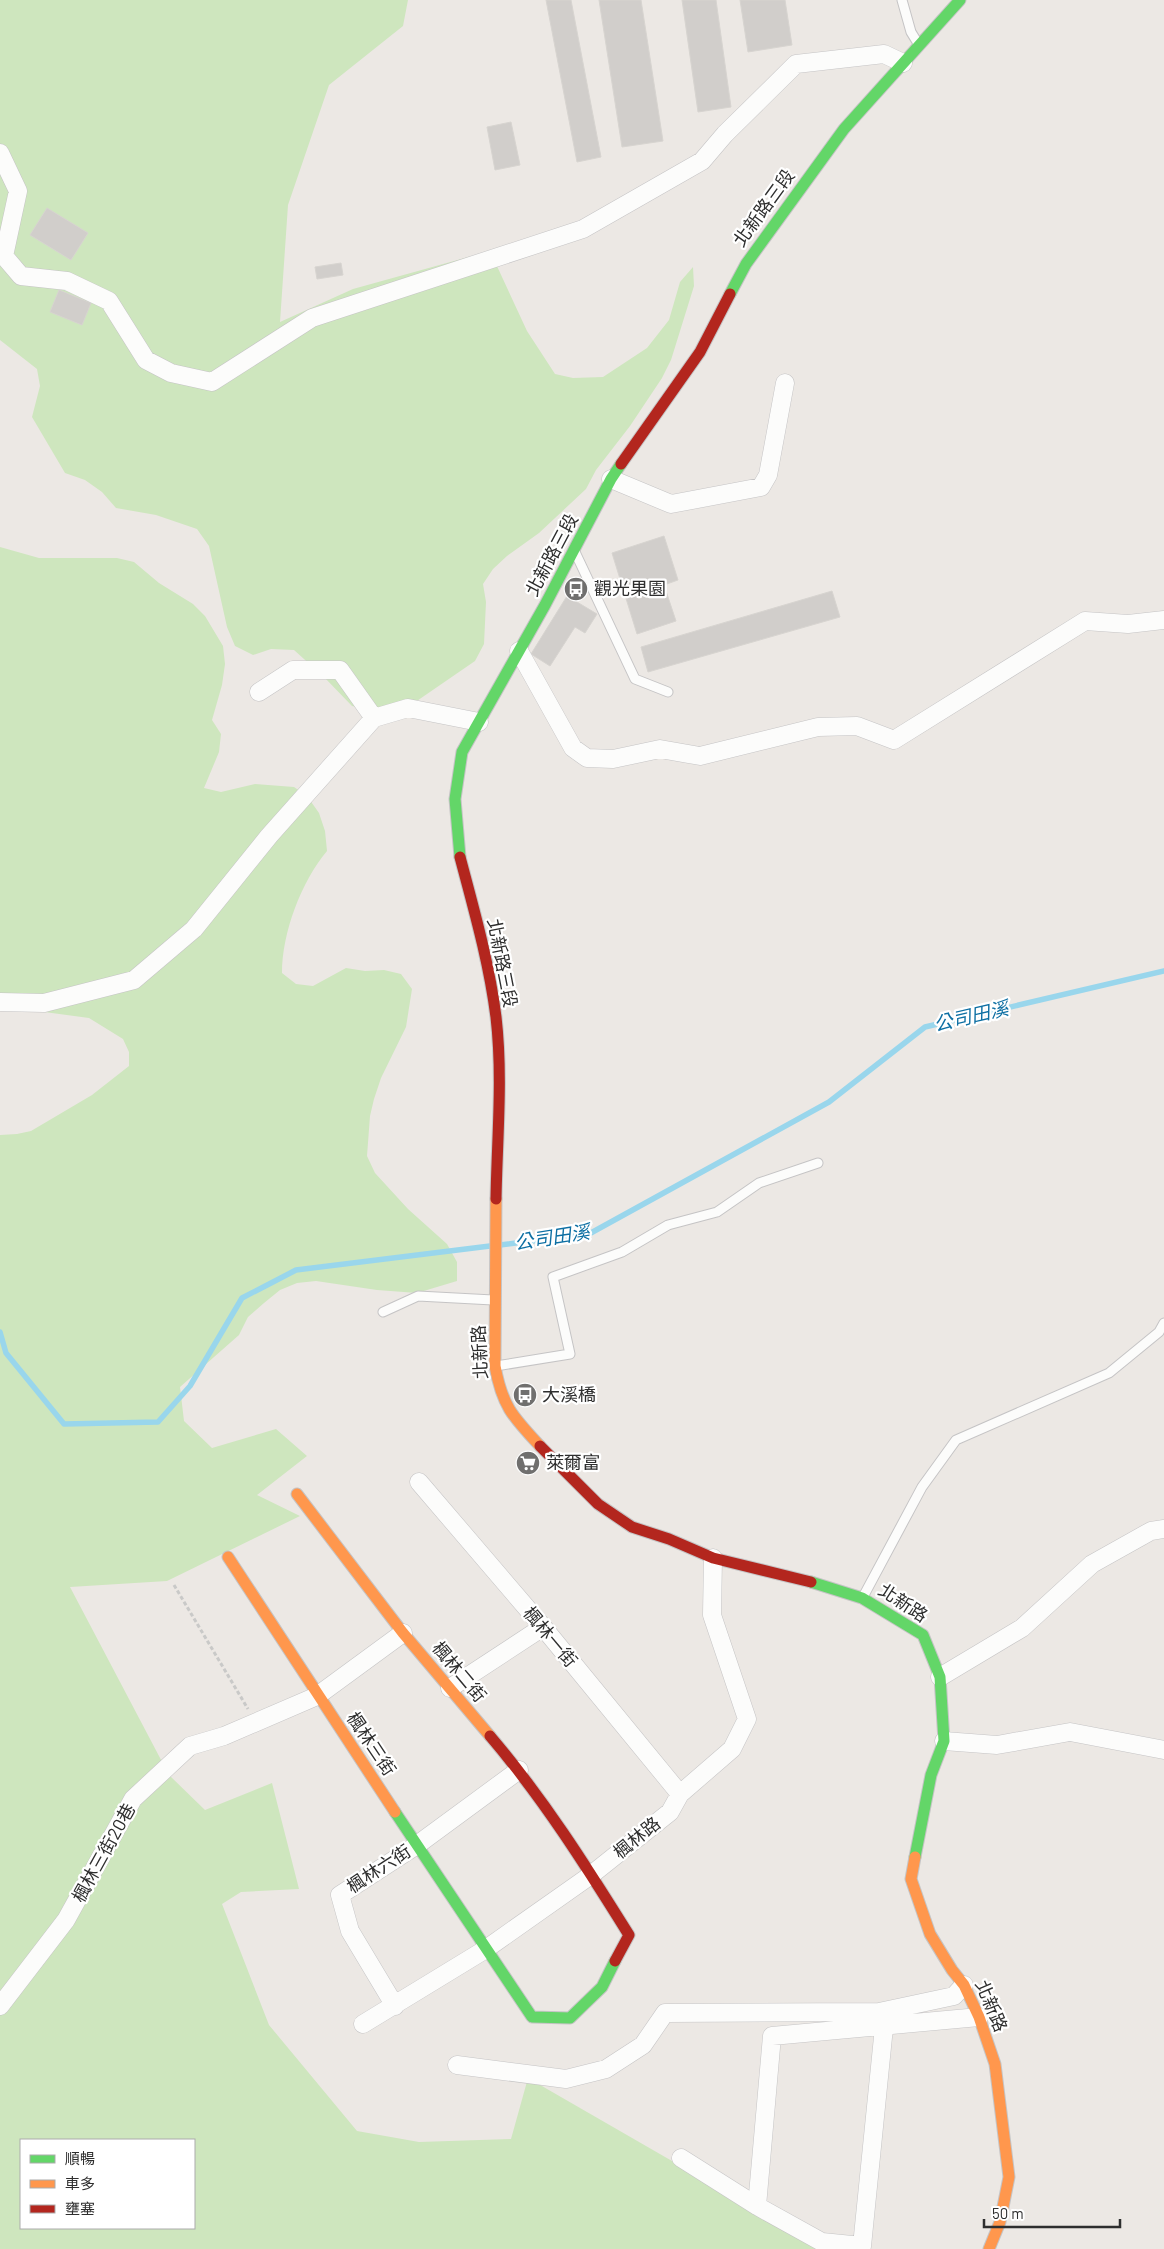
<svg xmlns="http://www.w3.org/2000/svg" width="1164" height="2249" viewBox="0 0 1164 2249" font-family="Barlow,'Noto Sans TC',sans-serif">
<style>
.green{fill:#cee6be;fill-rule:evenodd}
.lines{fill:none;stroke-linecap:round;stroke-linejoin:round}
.stream{stroke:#99d6ec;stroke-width:5.5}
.building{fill:#d1cecb;stroke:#d7d4d0}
.lane-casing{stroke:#c5c4c5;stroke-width:11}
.street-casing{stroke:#c5c4c5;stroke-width:19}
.fast-casing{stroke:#c5c4c5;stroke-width:13}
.slow-casing{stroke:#c5c4c5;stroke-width:13}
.jam-casing{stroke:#c5c4c5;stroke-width:13}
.path{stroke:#c9c9c8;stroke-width:3;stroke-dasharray:4 2.5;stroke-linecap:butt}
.lane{stroke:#fcfcfb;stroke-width:9}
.street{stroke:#fcfcfb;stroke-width:18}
.fast{stroke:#63d668;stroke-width:11}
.slow{stroke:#ff974d;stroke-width:11}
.jam{stroke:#b3261e;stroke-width:11}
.labels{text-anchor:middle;stroke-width:4.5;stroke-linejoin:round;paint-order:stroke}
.street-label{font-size:18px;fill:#2e2e2e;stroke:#fff}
.poi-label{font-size:18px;fill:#2e2e2e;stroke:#fff;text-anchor:start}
.water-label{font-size:19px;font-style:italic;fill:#0d6fa3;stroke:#fff}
</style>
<rect width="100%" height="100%" fill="#ece8e4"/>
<path class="green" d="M0 0H408L403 26 329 85 288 205 280 322 353 289 490 251 527 331 555 374 573 378 603 377 647 348 669 320 680 282 693 267 694 286 671 360 662 378 630 426 596 470 586 489 539 533 507 556 493 569 483 584 486 602 484 644 475 661 411 705 372 711 352 706 324 677 294 650 271 649 253 655 235 646 227 627 209 546 197 529 156 515 116 508 102 492 85 480 65 473 32 417 40 386 37 369 0 340Z
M0 547 39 558H117L134 562 159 583 193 604 205 616 223 646 225 664 222 685 212 720 221 734 219 752 204 788 221 792 255 784 294 787 307 796 319 813 325 831 327 851C301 882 282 933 282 973L296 984 313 986 346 968 365 971 384 970 401 974 412 989 406 1027 381 1078 374 1099 370 1116 367 1156 375 1173 408 1209 447 1244 457 1262V1281L417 1293 377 1290 316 1281 297 1283 280 1290 264 1303 248 1317 239 1335 180 1387 184 1421 212 1448 276 1429 307 1456 257 1495 300 1516 167 1581 70 1587 169 1775 205 1810 272 1783 299 1889 241 1892 222 1904 269 2025 357 2131 419 2142 511 2139 528 2078 825 2249H0V1135L17 1134 31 1131 92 1095 129 1066V1052L123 1039 89 1018 0 1006ZM21 2140H194V2228H21Z"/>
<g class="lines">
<path class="stream" d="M500 1245 589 1234 829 1102 925 1027 1164 971
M0 1332 6 1353 64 1424 158 1422 190 1386 242 1298 296 1270 490 1246"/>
</g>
<path class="building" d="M546 0H571L601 157 577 162Z
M599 0H641L663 141 622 147Z
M682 0H716L731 107 698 112Z
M740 0H785L792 45 748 52Z
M511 122 520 165 495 170 487 127Z
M47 208 88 233 71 260 30 235Z
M341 263 343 275 317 279 315 267Z
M59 290 91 303 82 325 50 312Z
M664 536 678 580 664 585 676 621 637 634 612 553Z
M832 591 840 617 648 672 641 647Z
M567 596 597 614 585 633 575 627 550 666 531 654Z"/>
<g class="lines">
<g class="lane-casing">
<path id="lane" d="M902 0 911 32 919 45
M575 552 635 679 668 692
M383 1312 418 1296 493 1300
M496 1366 570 1354 553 1277 622 1252 668 1225 717 1212 759 1183 818 1163
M863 1597 922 1487 956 1440 1109 1373 1159 1332 1164 1323"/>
</g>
<g class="street-casing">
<path id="street" d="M0 153 18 191 4 256 21 276 67 281 109 301 146 360 171 373 212 382 312 318 583 229 702 161 725 134 796 64 884 54 903 63
M611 479 671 504 761 487 768 475 785 383
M519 651 573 748 587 758 613 759 660 749 700 756 818 727 857 726 894 740 1085 621 1128 624 1164 620
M259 692 293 670H340L374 718
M0 1002 44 1003 134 980 194 929 269 836 374 718 408 708 479 722
M419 1482 543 1627 680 1794
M940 1677 1022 1628 1092 1564 1151 1531 1164 1529
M450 1688 543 1627
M944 1741 997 1745 1070 1732 1164 1750
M0 2006 66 1920 133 1799 190 1746 224 1736 317 1696 403 1633
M395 2006 350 1931 340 1895 417 1845 519 1770
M363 2024 486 1949 591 1875 670 1812 680 1794 732 1749 747 1719 712 1615 713 1558
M457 2065 566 2079 606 2069 643 2045 665 2013 879 2012 954 1996 964 1985
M681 2158 757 2206 822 2242 862 2246 884 2027
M757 2206 772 2036 979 2017"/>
</g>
<g class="fast-casing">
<path id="fast" d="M730 294 746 264 844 129 960 0
M460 857 455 799 462 752 545 605 611 479 621 464
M811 1582 862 1598 923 1635 940 1677 944 1741 931 1775 915 1857
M395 1812 532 2017 570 2018 602 1987 615 1961"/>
</g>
<g class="slow-casing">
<path id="slow" d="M496 1199 495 1366C502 1406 513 1417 540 1446
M297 1494 403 1633 490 1736
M228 1557 395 1812
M915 1857 911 1879 930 1934 952 1970 964 1985 979 2017 995 2064 1009 2177 1000 2222 989 2249"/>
</g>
<g class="jam-casing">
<path id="jam" d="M621 464 700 352 730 294
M460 857C474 910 489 962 496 1017 503 1077 497 1139 496 1199
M540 1446 598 1504 632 1527 669 1539 713 1558 811 1582
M490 1736C543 1798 586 1866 629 1935L615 1961"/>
</g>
<path class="path" d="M174 1585 248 1709"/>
<use href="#lane" class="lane"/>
<use href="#street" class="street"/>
<use href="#fast" class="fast"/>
<use href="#slow" class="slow"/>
<use href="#jam" class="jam"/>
</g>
<defs>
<g id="bus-disc" transform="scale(1.25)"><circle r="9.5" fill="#706f6e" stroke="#fff"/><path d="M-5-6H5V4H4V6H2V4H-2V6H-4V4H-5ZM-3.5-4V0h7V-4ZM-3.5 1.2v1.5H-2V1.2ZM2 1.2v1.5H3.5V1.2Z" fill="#fff"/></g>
<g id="supermarket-disc" transform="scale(1.25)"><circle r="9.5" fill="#706f6e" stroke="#fff"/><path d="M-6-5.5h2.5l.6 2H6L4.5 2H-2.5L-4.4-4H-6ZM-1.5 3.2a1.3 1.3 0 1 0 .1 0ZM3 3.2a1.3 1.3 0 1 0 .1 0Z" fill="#fff"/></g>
</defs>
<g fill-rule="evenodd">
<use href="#bus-disc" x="576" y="589"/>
<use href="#bus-disc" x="525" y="1395"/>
<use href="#supermarket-disc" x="528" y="1463"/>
</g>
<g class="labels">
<g class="street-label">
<text transform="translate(764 208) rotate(-54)" y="6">北新路三段</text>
<text transform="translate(552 555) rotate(-62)" y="6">北新路三段</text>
<text transform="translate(502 963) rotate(79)" y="6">北新路三段</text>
<text transform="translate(480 1352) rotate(-93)" y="6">北新路</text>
<text transform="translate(903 1603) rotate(33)" y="6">北新路</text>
<text transform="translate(550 1637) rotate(50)" y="6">楓林一街</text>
<text transform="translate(459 1672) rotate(50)" y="6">楓林二街</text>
<text transform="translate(371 1744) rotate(56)" y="6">楓林三街</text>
<text transform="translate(637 1838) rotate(-39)" y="6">楓林路</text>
<text transform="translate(104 1853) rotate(-61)" y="6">楓林三街20巷</text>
<text transform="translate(379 1869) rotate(-33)" y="6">楓林六街</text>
<text transform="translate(991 2006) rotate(67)" y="6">北新路</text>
</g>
<g class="poi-label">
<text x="594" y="595">觀光果園</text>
<text x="542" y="1401">大溪橋</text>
<text x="546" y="1469">萊爾富</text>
</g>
<g class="water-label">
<text transform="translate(971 1016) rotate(-13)" y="7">公司田溪</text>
<text transform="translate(552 1237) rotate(-9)" y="7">公司田溪</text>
</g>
</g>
<rect x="20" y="2139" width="175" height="90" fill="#ffffff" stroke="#ababab"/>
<rect x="30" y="2155" width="25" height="8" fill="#63d668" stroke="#ababab"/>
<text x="65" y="2164" font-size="15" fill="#2e2e2e">順暢</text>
<rect x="30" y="2180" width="25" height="8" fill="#ff974d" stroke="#ababab"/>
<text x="65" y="2189" font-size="15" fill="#2e2e2e">車多</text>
<rect x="30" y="2205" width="25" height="8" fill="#b3261e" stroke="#ababab"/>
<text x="65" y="2214" font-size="15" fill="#2e2e2e">壅塞</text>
<path d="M984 2219v8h136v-8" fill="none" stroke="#2e2e2e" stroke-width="2.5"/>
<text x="992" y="2219" font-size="15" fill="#2e2e2e" stroke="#ffffff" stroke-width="4" paint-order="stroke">50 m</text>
</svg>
